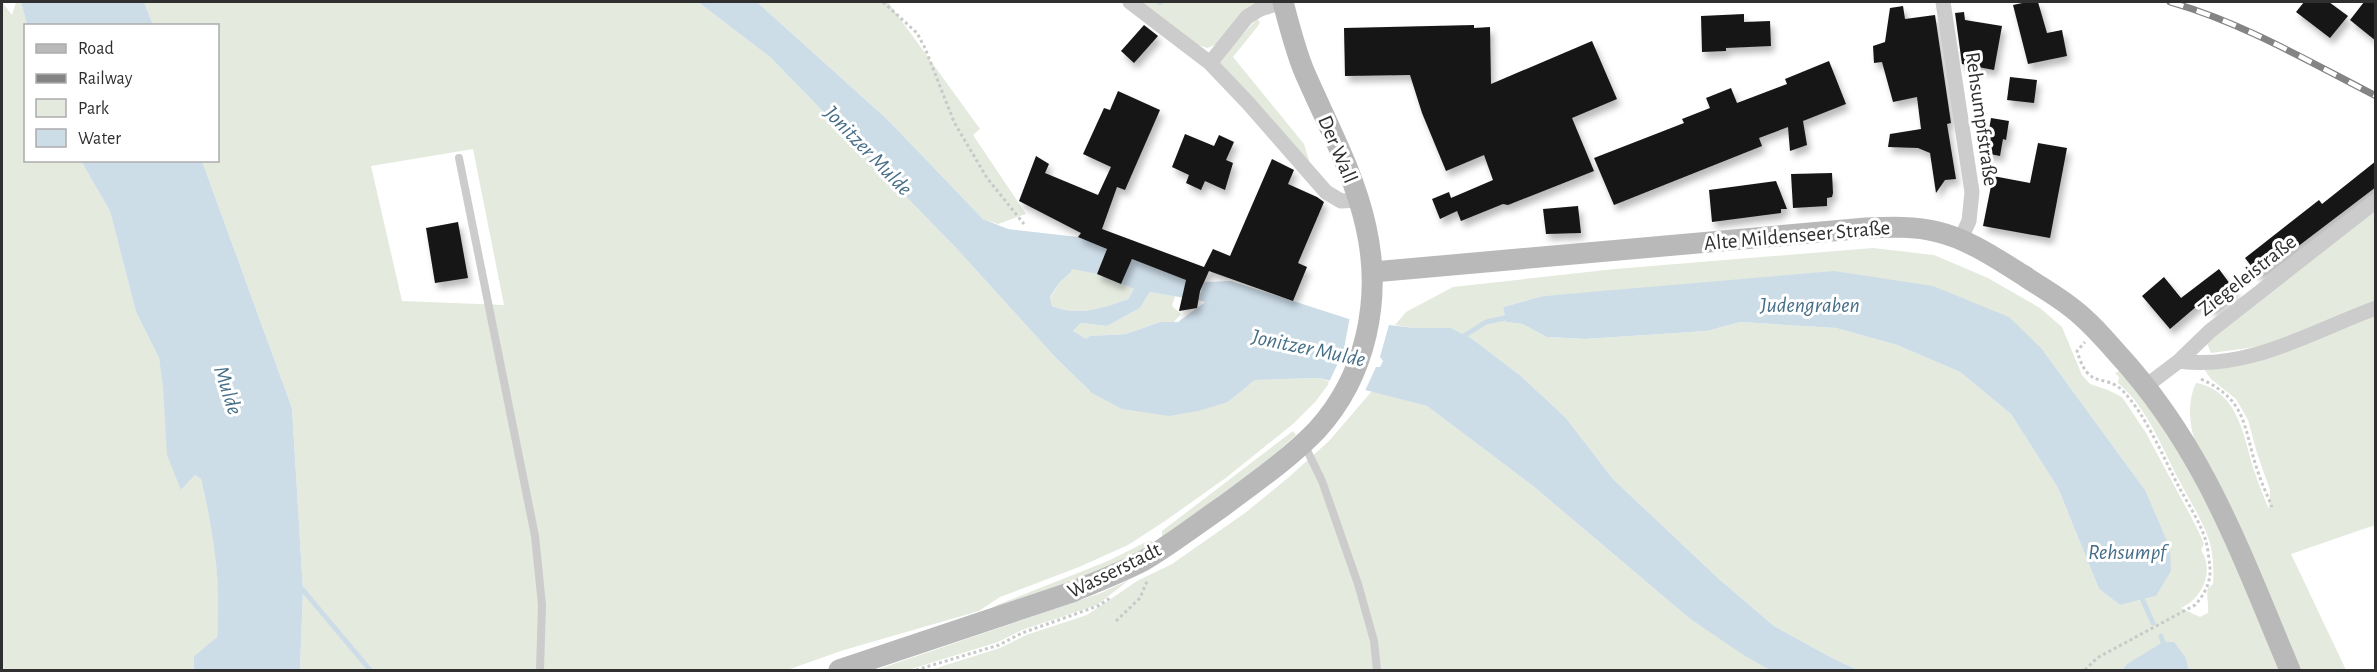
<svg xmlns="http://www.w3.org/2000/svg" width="2377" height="672" viewBox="0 0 2377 672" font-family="'Alegreya Sans',sans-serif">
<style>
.green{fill:#e4eade;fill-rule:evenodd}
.water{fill:#cddde8}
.pier{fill:#fff}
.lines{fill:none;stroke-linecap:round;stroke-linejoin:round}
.stream{stroke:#cddde8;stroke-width:5}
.building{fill:#161616;filter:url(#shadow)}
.path{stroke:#c9c9c9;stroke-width:3;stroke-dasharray:3 3;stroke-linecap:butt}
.lane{stroke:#ccc;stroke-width:8}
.street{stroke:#ccc;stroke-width:15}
.secondary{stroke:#b9b9b9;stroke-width:21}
.rail-casing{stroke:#848484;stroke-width:7}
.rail{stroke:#fff;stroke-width:4.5;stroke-dasharray:14;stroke-linecap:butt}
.labels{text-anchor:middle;stroke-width:6;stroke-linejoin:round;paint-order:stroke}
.street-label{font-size:21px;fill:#2f2f2f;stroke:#fff}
.water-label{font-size:22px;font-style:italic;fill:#466e87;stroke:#fff}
</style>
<defs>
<filter id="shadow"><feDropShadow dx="3.5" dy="6" stdDeviation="3" flood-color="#0004"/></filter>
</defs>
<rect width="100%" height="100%" fill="#fff"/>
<path class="green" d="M2 2 12 15 16 2H21L27 25 26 26V160L81 161 110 211 136 312 159 358 181 490 195 475 201 479 215 541 219 603 217 637 194 656V670H2Z
M144 2H698L770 57 957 249 1055 357 1090 391 1228 402 1255 380 1319 378 1330 382 1316 401 1293 424 1227 477 1165 521 1128 545 1079 567 1000 597 979 611 844 650 787 670H300L303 590 292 408 202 161 218 160V26L153 25ZM473 149 504 305 402 301 371 166Z
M757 2H888L980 129 973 135 1026 214 998 224 983 219 888 120Z
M1141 2H1259L1215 45 1207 48 1198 45Z
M1257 19 1260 22 1258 26 1233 57 1304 144 1312 170 1220 63 1221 58Z
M2375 210V525L2291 554 2346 670H2299L2196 445C2189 424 2187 402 2196 383 2240 391 2244 440 2255 473 2259 485 2264 498 2269 509L2270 490 2257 453 2248 420 2236 399 2211 379 2204 369 2263 346 2211 353 2206 341Z
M1873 248 1934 255 1988 278 2040 308 2062 327 2082 375 2090 384 2108 390 2122 397 2146 433 2197 528 2204 544 2201 550C2215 571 2202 599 2181 608L2200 617 2208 613C2209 604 2206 597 2208 588L2213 584C2214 571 2213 559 2211 547 2205 523 2190 502 2179 480 2162 448 2147 407 2118 383L2119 377 2115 373 2120 371 2130 377 2196 475 2281 670H2189L2186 658 2127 664 2122 670H1858L1834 659 1774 626 1719 579 1613 479 1566 418 1521 376 1471 338 1451 328H1415L1395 325 1406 312 1453 287 1615 269ZM1586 293 2042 349 2145 490 2156 596 2120 605 2099 589 2058 488 2011 414 1960 372 1897 345 1836 328 1740 322 1707 331 1585 339 1547 337 1522 324 1506 322 1503 307 1543 296Z
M1072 268 1097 274 1134 289 1128 299C1102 308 1079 317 1052 306L1050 298 1059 283 1071 272Z
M1150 292 1175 296 1172 306 1181 314 1174 322H1160L1126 334 1091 336 1086 340 1073 331 1081 323 1107 326 1140 308Z
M1372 391 1427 406 1533 486 1689 618 1770 670H930L1000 648 1026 635 1087 615 1137 581 1172 564 1245 513 1289 477 1329 441Z
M1293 431 1296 435 1268 460 1164 537 1162 536V531Z
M1148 541H1152L1154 544 1112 567 982 614 997 605 1108 561Z
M1129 580 1097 605 1022 630 998 642 908 670H876L1101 593Z"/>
<path class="water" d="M21 2H144L153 25H27Z
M698 2H757L888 120 983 219 1008 229 1078 237 1107 249 1097 274 1072 269 1071 272 1059 283 1050 297 1052 306C1079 317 1102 308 1128 299L1134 289 1121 284 1132 259 1197 284 1191 299 1150 292 1140 308 1107 326 1081 323 1073 331 1086 339 1090 336 1126 334 1160 322H1178L1205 302 1198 300 1204 282 1231 281 1355 321 1415 328H1451L1471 338 1521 376 1566 418 1613 479 1719 579 1774 626 1834 659 1858 670H1770L1745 656 1689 618 1533 486 1427 406 1319 378 1255 380 1228 402 1198 411 1169 416 1122 409 1092 393 1055 357 957 249 770 57Z
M81 161H202L292 408 303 590 300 670H194V656L217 637C221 579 214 535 201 479L195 475 181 490 167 455 163 387 159 358 136 312 110 211Z
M1834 271 1933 286 2009 317 2042 349 2145 490 2170 548 2171 571 2156 596 2120 605 2099 589 2058 488 2011 414 1960 372 1897 345 1836 328 1740 322 1707 331 1585 339 1547 337 1522 324 1506 322 1503 307 1543 296Z
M2163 642H2174L2186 658 2189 670H2122L2127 664Z"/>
<path class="pier" d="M1350 316 1390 321 1380 357 1383 361 1380 367H1376L1364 393 1328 384 1340 359 1338 355 1340 350 1344 349Z"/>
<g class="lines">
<path class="stream" d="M1159 2H1161
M1459 339 1486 322 1510 317
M303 590 370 670
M2140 594 2153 623
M2161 636 2163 642"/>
</g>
<path class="building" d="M2027 2H2038L2047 33 2062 30 2067 56 2028 64 2013 5Z
M2304 2H2329L2348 16 2330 38 2296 12Z
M2364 2H2376V41L2350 20Z
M1903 6 1905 19 1935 15 1951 123 1947 124 1956 179 1945 180 1936 193 1930 153 1918 148 1888 147 1890 134 1921 129 1917 97 1893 102 1882 62 1874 63 1873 46 1885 42 1890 8Z
M1964 12 1965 20 2002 26 1994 70 1962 64 1955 13Z
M1744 14V22L1770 21 1771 46 1726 48V51L1702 52 1701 16Z
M1144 25 1158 36 1134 63 1121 51Z
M1474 25V28L1490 27 1491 84 1592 41 1617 99 1572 118 1594 171 1508 205 1503 204 1461 221 1457 211 1440 219 1432 199 1449 192 1451 198 1493 180 1484 155 1446 171 1422 113 1410 75 1345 76 1344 28Z
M1829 61 1846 104 1803 121 1807 145 1790 151 1788 127 1759 138 1762 146 1614 205 1594 158 1684 123 1682 119 1710 108 1706 98 1731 88 1737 103 1787 84 1785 79Z
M2010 77 2037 80 2034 103 2007 100Z
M1118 91 1160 110 1125 190 1117 187 1102 229 1204 267 1213 249 1230 256 1272 159 1294 170 1288 184 1317 197 1324 202 1298 263 1307 267 1293 301 1209 271 1200 291 1197 308 1179 311 1186 280 1132 259 1121 284 1097 274 1107 249 1078 237 1081 233 1019 201 1036 156 1049 164 1045 173 1098 195 1111 167 1083 154 1104 108 1110 110Z
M1991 118 2009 121 2006 140 2003 139 2000 156 1985 153Z
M1185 134 1214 146 1219 135 1234 142 1226 160 1233 163 1225 190 1205 181 1201 190 1186 183 1189 175 1172 167Z
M2038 143 2067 148 2050 238 1983 226 1993 176 2030 183Z
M2376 161V187L2259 276 2245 258 2319 200 2322 204Z
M1832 173 1833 193 1832 197 1827 198V206L1793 208 1791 174Z
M1776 181 1787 209H1781V213L1712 222 1709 190Z
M1578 206 1581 233 1546 234 1543 209Z
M458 222 468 278 435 283 426 228Z
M2219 269 2236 292 2212 311 2204 300 2170 329 2142 296 2164 277 2181 298Z"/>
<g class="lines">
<path class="path" d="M883 2 917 33 925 48 954 122 987 178 1024 224
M2201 379C2249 401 2243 429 2258 472 2262 484 2267 495 2272 507
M1116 621 1140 598 1148 579
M916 670 999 645 1022 633 1098 606 1110 598
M2085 670 2097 658 2195 605C2204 595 2211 583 2210 568 2209 560 2208 549 2206 541 2200 522 2188 504 2179 487 2163 457 2146 415 2123 391 2104 372 2089 392 2077 351L2085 342"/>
<path class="lane" d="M459 158 535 536 542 605 540 670
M1304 444 1322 481 1358 584 1374 641 1377 670"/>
<path class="street" d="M1130 2 1210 63 1249 104 1326 192 1341 201 1360 200
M1943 2 1972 192 1969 221 1960 240
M1210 63 1247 17 1260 9 1283 2
M2179 361C2248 371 2313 331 2376 308
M2146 386 2179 361 2210 331 2376 201"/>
<path class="secondary" d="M1373 272 1866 228C1890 227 1915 226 1938 232 1968 239 1997 259 2023 275 2039 286 2057 296 2072 308 2089 321 2103 337 2117 353 2204 447 2241 554 2290 670
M839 670 1072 592C1096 582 1120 573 1143 561 1170 545 1196 525 1222 507 1254 483 1289 459 1317 430 1367 375 1382 298 1366 227 1354 172 1326 122 1304 71 1295 49 1289 25 1283 2"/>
<g class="rail-casing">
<path id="rail" d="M2170 2C2243 23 2308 61 2376 96"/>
</g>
<use href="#rail" class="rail"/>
</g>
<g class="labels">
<g class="street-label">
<text transform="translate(1982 119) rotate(82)" y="7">Rehsumpfstraße</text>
<text transform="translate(1338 149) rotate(67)" y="7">Der Wall</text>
<text transform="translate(1797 235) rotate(-5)" y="7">Alte Mildenseer Straße</text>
<text transform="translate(2247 275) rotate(-38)" y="7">Ziegeleistraße</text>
<text transform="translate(1114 570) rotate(-26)" y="7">Wasserstadt</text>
</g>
<g class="water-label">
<text transform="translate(869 150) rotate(46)" y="8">Jonitzer Mulde</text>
<text x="1810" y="312">Judengraben</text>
<text transform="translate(1309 347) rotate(12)" y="8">Jonitzer Mulde</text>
<text transform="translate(229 390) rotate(72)" y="8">Mulde</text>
<text x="2127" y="559">Rehsumpf</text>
</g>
</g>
<rect width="2377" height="672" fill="none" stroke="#2f2f2f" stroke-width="6"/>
<rect x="24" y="24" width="195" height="138" fill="#ffffff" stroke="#acacac" stroke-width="1.5"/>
<rect x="36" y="44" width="30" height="9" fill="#b9b9b9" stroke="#acacac" stroke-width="1.5"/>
<text x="78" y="54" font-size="18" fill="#2f2f2f">Road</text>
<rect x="36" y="74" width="30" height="9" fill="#848484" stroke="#acacac" stroke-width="1.5"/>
<text x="78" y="84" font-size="18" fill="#2f2f2f">Railway</text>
<rect x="36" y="99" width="30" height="18" fill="#e4eade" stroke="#acacac" stroke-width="1.5"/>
<text x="78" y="114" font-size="18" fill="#2f2f2f">Park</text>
<rect x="36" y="129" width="30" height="18" fill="#cddde8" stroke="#acacac" stroke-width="1.5"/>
<text x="78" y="144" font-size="18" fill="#2f2f2f">Water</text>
</svg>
